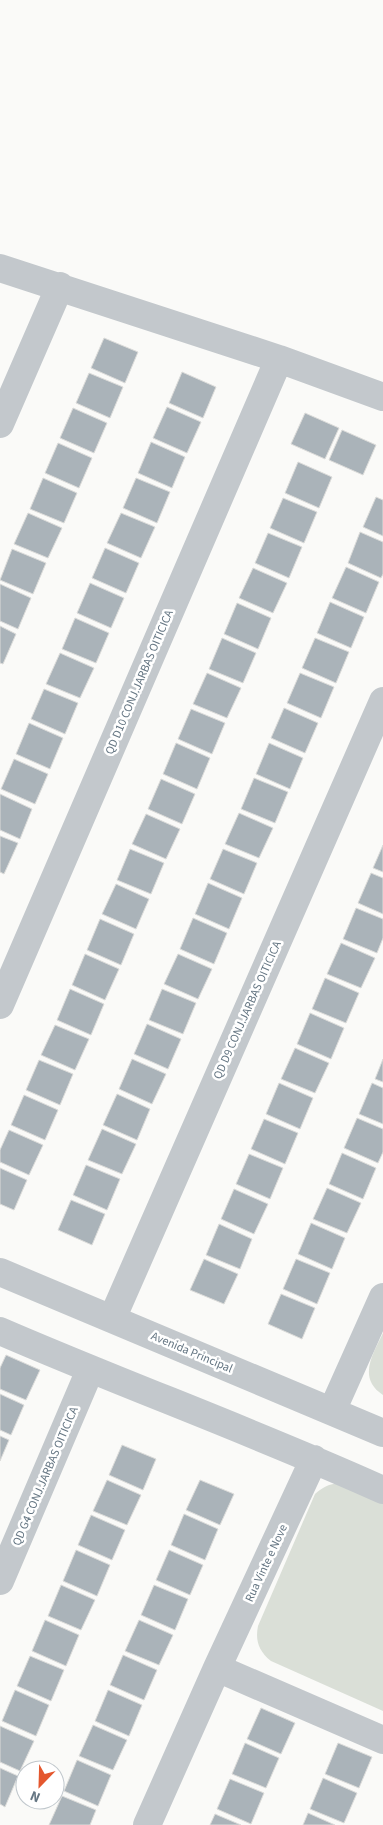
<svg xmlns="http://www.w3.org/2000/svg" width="383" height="1825" viewBox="0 0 383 1825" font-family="'Source Sans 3',sans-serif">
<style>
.green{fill:#dadfd7}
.building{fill:#aab3b9;stroke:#dcdcda}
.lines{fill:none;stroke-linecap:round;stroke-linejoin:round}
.street{stroke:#c3c8cc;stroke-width:28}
.labels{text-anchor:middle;stroke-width:5;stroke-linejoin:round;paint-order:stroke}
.street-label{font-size:12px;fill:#657683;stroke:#fff}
</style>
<rect width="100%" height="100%" fill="#fafaf8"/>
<path class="green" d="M383 1333V1395C357 1378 373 1354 383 1333Z
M339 1483 383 1499V1711L271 1661C259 1651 255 1641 258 1626L315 1494C323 1487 329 1484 339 1483Z"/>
<path class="building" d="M104 338 138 352 125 383 91 368Z
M182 372 216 387 203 418 169 403Z
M89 373 123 387 110 418 76 403Z
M167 407 201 422 187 453 153 438Z
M73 408 107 423 94 453 60 438Z
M305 413 339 428 325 459 291 444Z
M342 430 376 445 363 475 329 460Z
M151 442 185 457 172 488 138 473Z
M58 443 92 458 79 488 45 473Z
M298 462 332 477 319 508 285 493Z
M43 478 77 493 64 523 30 509Z
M136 478 170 492 157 523 123 508Z
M376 497 383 500V536L363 527Z
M283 498 317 512 304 543 270 528Z
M28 513 62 528 48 558 14 544Z
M121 513 155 527 141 558 107 543Z
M360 532 383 542V574L381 578 348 563Z
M268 533 302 547 289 578 255 563Z
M105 548 139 563 126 593 92 578Z
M12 549 46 563 33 594 0 580Z
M346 567 379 582 366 613 332 598Z
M253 568 287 583 273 613 239 598Z
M90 583 124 598 111 628 77 613Z
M0 584 31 598 18 629 0 621Z
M330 602 364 617 351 648 317 633Z
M237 603 271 618 258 649 224 634Z
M75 618 109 633 96 663 62 649Z
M0 626 16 634 3 664 0 663Z
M222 638 256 653 243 683 209 669Z
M315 638 349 652 336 683 302 668Z
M60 653 94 668 80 698 46 684Z
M207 673 241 688 227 718 193 704Z
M300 673 334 687 321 718 287 703Z
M44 689 78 703 65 734 31 719Z
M284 708 318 723 305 753 271 738Z
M191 709 225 723 212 754 178 739Z
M29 723 63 738 50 769 16 754Z
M176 743 210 758 197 789 163 774Z
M269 743 303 758 290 789 256 774Z
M14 759 48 774 35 804 1 789Z
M254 778 288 792 275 823 241 809Z
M161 779 195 794 182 824 148 809Z
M0 794 32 809 20 839 0 830Z
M239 813 273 828 259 858 225 844Z
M146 814 180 829 166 859 132 844Z
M0 836 18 843 4 874 0 872Z
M383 845V872L373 868Z
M130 849 164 863 151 894 117 880Z
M223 849 257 863 244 894 210 879Z
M371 873 383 878V914L358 903Z
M208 883 242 898 229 929 195 914Z
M116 884 149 899 136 929 102 914Z
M356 908 383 919V938L377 953 343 939Z
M193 918 227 933 214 964 180 949Z
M100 919 134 934 121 965 87 950Z
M341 943 375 958 361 988 327 974Z
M85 954 119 969 105 1000 72 985Z
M178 954 212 969 198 999 164 984Z
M325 978 359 993 346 1023 312 1009Z
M70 989 104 1004 91 1035 57 1020Z
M162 989 196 1003 183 1034 149 1020Z
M310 1013 344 1028 331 1059 297 1044Z
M147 1024 181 1039 168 1069 134 1054Z
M55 1025 89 1039 75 1070 41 1055Z
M295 1048 329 1063 315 1093 281 1079Z
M132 1059 166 1074 152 1104 119 1089Z
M383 1059V1082L375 1079Z
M39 1060 73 1074 60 1105 26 1090Z
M279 1083 313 1098 300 1129 266 1114Z
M372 1083 383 1088V1124L359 1114Z
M117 1094 150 1109 137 1140 103 1125Z
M24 1095 58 1110 45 1140 11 1125Z
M357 1118 383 1129V1152L378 1163 344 1148Z
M264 1119 298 1133 285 1164 251 1149Z
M102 1129 136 1144 122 1174 88 1160Z
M9 1130 43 1145 29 1175 0 1162V1150Z
M342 1153 376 1168 363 1199 329 1184Z
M249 1154 283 1168 270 1199 236 1184Z
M86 1165 120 1179 107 1210 73 1195Z
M0 1168 27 1180 14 1210 0 1204Z
M327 1188 361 1203 347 1233 313 1219Z
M234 1189 268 1204 254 1234 221 1219Z
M71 1200 105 1214 92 1245 58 1230Z
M311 1223 345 1238 332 1269 298 1254Z
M219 1224 252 1239 240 1269 206 1255Z
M204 1259 238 1274 224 1304 190 1290Z
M296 1259 330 1273 317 1304 283 1289Z
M281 1294 315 1308 302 1339 268 1324Z
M6 1355 40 1370 26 1400 0 1389V1368Z
M0 1394 24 1405 11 1435 0 1430Z
M0 1436 9 1440 0 1461Z
M122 1445 156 1459 143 1490 109 1475Z
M107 1480 141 1495 127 1525 93 1511Z
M200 1480 234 1494 220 1525 186 1510Z
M184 1514 218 1529 205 1560 171 1545Z
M91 1515 125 1530 112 1560 78 1545Z
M76 1550 110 1565 97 1596 63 1581Z
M169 1550 203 1565 190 1595 156 1580Z
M61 1585 95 1600 81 1630 48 1616Z
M154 1585 188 1599 175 1630 141 1615Z
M45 1620 79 1635 66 1666 32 1651Z
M139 1620 173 1635 159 1665 125 1651Z
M123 1655 157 1670 144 1700 110 1685Z
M30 1656 64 1670 51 1701 17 1686Z
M15 1690 49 1705 36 1736 2 1721Z
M108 1690 142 1705 129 1736 95 1721Z
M261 1708 295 1723 281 1754 247 1739Z
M93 1725 127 1740 113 1770 79 1756Z
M0 1726 34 1741 20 1771 0 1762Z
M245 1743 279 1758 266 1788 232 1774Z
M338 1743 372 1757 359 1788 325 1774Z
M77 1760 111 1775 98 1806 64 1791Z
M0 1768 18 1776 5 1807 0 1804Z
M323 1778 357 1793 344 1823 310 1809Z
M230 1779 264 1793 251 1824 217 1809Z
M62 1796 96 1810 90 1825H49Z
M308 1813 335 1825H303Z
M215 1814 241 1825H210Z"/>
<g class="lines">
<path class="street" d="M0 268 279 359 383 397
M0 424 60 286
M0 1005 279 359
M0 1272 383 1433
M112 1319 383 701
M0 1331C127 1386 257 1433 383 1490
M332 1411 383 1297
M0 1581 90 1370
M217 1668 383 1740
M147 1825 217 1668 314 1459"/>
</g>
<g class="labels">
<g class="street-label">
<text transform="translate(139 682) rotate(-67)" y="4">QD D10 CONJ.JARBAS OITICICA</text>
<text transform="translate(247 1010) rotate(-66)" y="4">QD D9 CONJ.JARBAS OITICICA</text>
<text transform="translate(192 1352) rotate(23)" y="4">Avenida Principal</text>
<text transform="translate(45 1476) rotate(-67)" y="4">QD G4 CONJ.JARBAS OITICICA</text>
<text transform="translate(266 1563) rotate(-65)" y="4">Rua Vinte e Nove</text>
</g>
</g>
<g transform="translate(40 1785) rotate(203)"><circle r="24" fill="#ffffff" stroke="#c1c8cd"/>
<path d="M0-4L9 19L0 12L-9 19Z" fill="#e4572e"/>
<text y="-8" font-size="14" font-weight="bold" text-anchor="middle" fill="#657683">N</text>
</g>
</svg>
